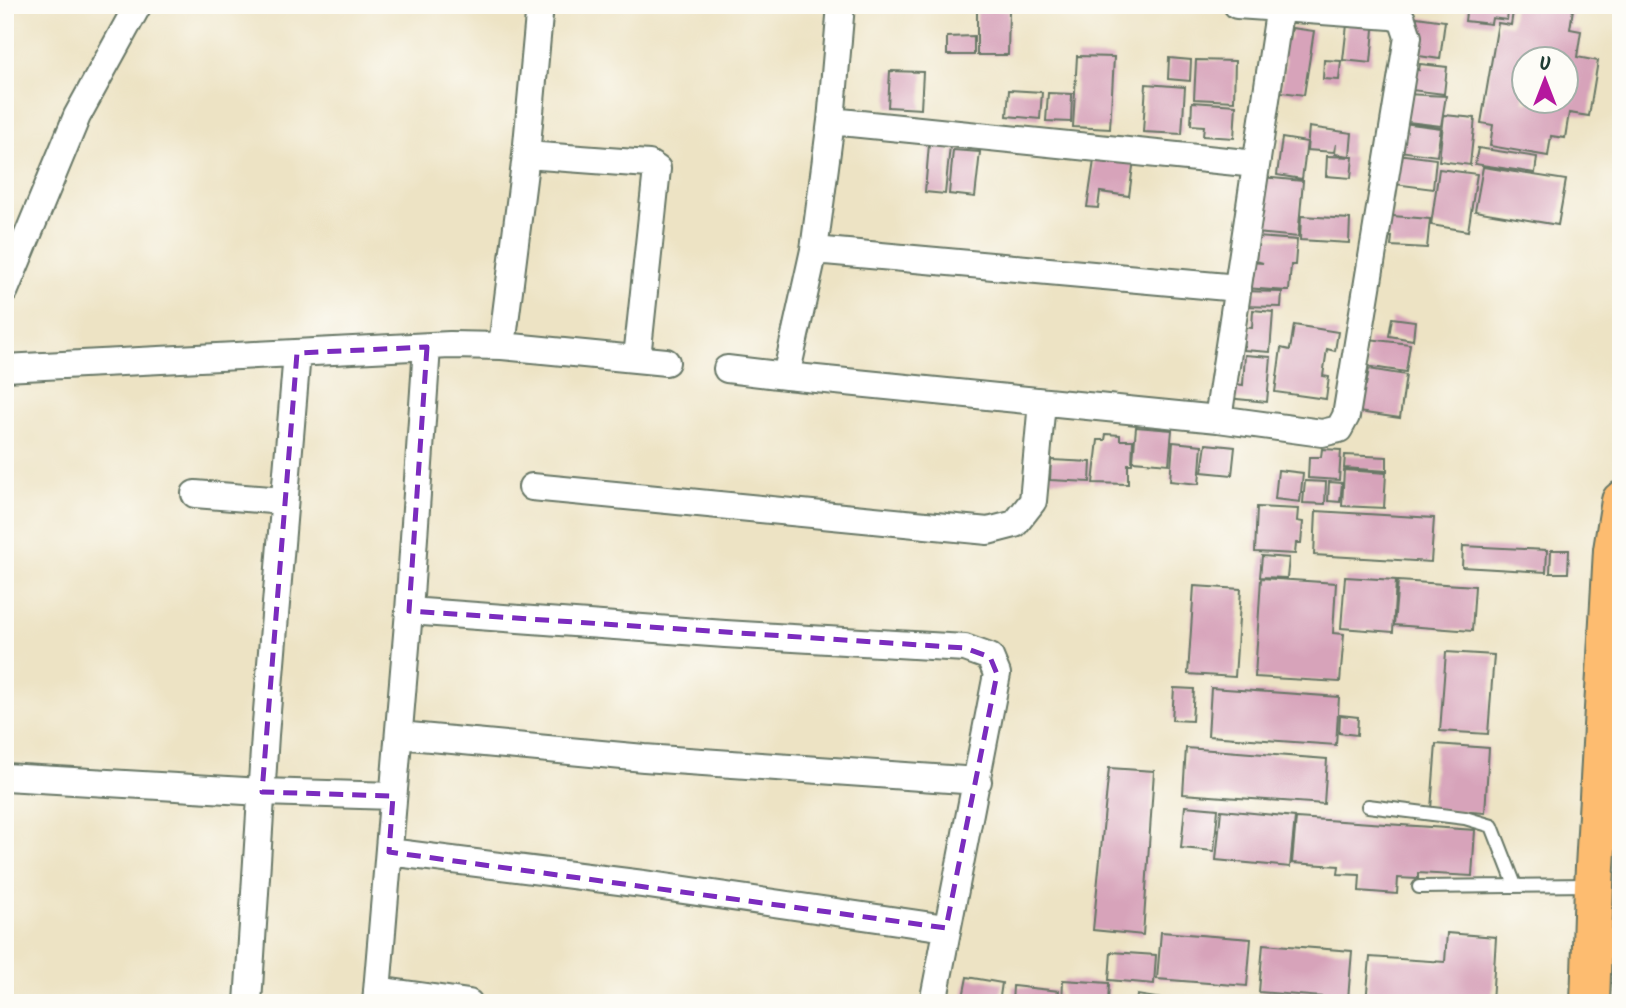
<svg xmlns="http://www.w3.org/2000/svg" width="1626" height="1008" viewBox="0 0 1626 1008" font-family="Kalam,sans-serif">
<style>
.building{fill:#d7a3ba;fill-rule:evenodd}
.lines{fill:none;stroke-linecap:round;stroke-linejoin:round}
.service-casing{stroke:#677766;stroke-width:16}
.minor-casing{stroke:#677766;stroke-width:30}
.trunk-casing{stroke:#677766;stroke-width:42}
.service{stroke:#fff;stroke-width:12}
.minor{stroke:#fff;stroke-width:26}
.trunk{stroke:#fdbc70;stroke-width:38}
.marked{fill:none;stroke:#7b2cbf;stroke-width:5;stroke-dasharray:14 9;stroke-linejoin:round}
</style>
<rect width="100%" height="100%" fill="#fdfcf7"/>
<filter id="ink" filterUnits="userSpaceOnUse"><feTurbulence type="fractalNoise" baseFrequency=".0143" numOctaves="2"/><feDisplacementMap in="SourceGraphic" scale="14" xChannelSelector="R" yChannelSelector="G"/><feConvolveMatrix kernelMatrix="1 2 1 2 8 2 1 2 1" color-interpolation-filters="sRGB"/></filter>
<filter id="wash" filterUnits="userSpaceOnUse"><feTurbulence type="fractalNoise" baseFrequency=".00686" numOctaves="4" result="noise"/><feDisplacementMap in="SourceGraphic" scale="28" xChannelSelector="R" yChannelSelector="G"/><feGaussianBlur stdDeviation="1.57" result="paint"/><feColorMatrix in="noise" values="0 0 0 0 0 0 0 0 0 0 0 0 0 0 0 0 0 1.4 0 .05"/><feComposite in="paint" operator="in"/></filter>
<g filter="url(#wash)">
<rect width="100%" height="100%" fill="#ede3c4"/>
<g id="blocks">
<path class="building" d="M1467 5H1509L1507 20 1492 18 1491 24 1465 21Z
M1514 5H1548L1573 9 1570 29 1581 31 1577 57 1598 61 1589 116 1569 113 1565 138 1551 136 1548 156 1490 146 1493 125 1481 123 1498 23 1511 25ZM1524 60H1567V102H1524Z
M977 10H1009L1008 55H977Z
M1348 16 1375 18 1371 63 1343 60Z
M1417 17 1445 21 1440 59 1412 55Z
M1292 28 1314 31 1304 95 1281 92 1286 59 1280 58 1284 39 1290 40Z
M974 36V55H947V37Z
M1077 56 1114 57 1110 129 1073 127Z
M1169 58 1191 60 1190 81 1168 79Z
M1196 60 1235 61 1234 101 1194 99Z
M1324 60 1341 61 1339 80 1323 79Z
M1420 64 1447 67 1444 94 1403 89 1412 69 1419 70Z
M890 71 923 72 921 109 888 107Z
M1146 84 1185 87 1182 134 1143 132Z
M1009 90 1042 92 1040 119 1007 116Z
M1048 93 1072 94 1071 122 1046 121Z
M1405 94 1446 96 1441 126 1408 122Z
M1192 102 1236 105 1234 138 1203 136 1204 126 1191 125Z
M1444 115 1475 118 1470 165 1439 161Z
M1395 122 1441 128 1437 156 1391 150Z
M1309 127 1352 133 1350 156 1335 154 1336 144 1334 152 1307 150Z
M1282 138 1307 142 1302 179 1277 175Z
M929 144 950 146 945 194 925 192Z
M1478 148 1537 157 1535 173 1475 164Z
M953 150 980 152 975 197 949 194Z
M1095 154 1134 159 1129 196 1100 192 1098 208 1087 207Z
M1397 154 1436 159 1433 189 1394 184Z
M1327 156 1353 157 1351 178 1326 176Z
M1483 167 1566 180 1558 225 1475 211Z
M1439 169 1477 174 1468 231 1431 225Z
M1261 177 1303 181 1298 237 1256 233Z
M1380 215 1430 219 1427 248 1391 246 1392 237 1381 236Z
M1301 216 1350 219 1349 243 1300 240Z
M1257 237 1297 240 1295 265H1291L1289 291 1245 288 1247 262 1263 263 1256 261Z
M1242 291 1282 292 1281 307 1242 306Z
M1253 310 1273 312 1270 352 1244 350 1245 342 1235 341 1236 327 1252 328Z
M1392 318 1415 321 1413 340 1389 336Z
M1294 325 1338 332 1335 351 1327 349 1323 376 1329 377 1326 399 1275 392 1281 348 1290 350Z
M1369 339 1410 344 1406 372 1365 366Z
M1245 355 1271 357 1267 402 1227 398 1228 383 1243 385Z
M1369 369 1406 375 1400 418 1351 411 1355 384 1366 385Z
M1136 427 1172 430 1169 464 1133 461Z
M1106 434 1120 435V440H1133L1132 464H1128V484L1093 483 1098 440H1105Z
M1173 442 1202 445 1199 484 1170 481Z
M1206 444 1235 447 1232 475 1202 472Z
M1322 449 1341 450 1339 480 1308 478 1309 457H1321Z
M1345 455 1387 457V471L1344 468Z
M1051 460 1091 462 1090 482 1050 480Z
M1278 470 1303 473 1300 502 1275 499Z
M1344 470 1386 473 1384 508 1342 506Z
M1305 481 1326 482 1325 504 1303 503Z
M1329 482 1342 483 1340 502 1328 501Z
M1257 507 1298 509 1297 521 1303 522 1301 543H1296L1295 554 1255 552Z
M1316 511 1434 518 1431 562 1314 555Z
M1463 546 1547 550 1546 572 1462 567Z
M1551 550H1569L1568 573H1550Z
M1262 556 1289 558 1287 578 1260 577Z
M1345 577 1396 580 1393 632 1341 628Z
M1261 578 1336 583 1333 633 1344 634 1340 682 1255 677Z
M1398 581 1475 586 1472 631 1394 625Z
M1194 586 1241 589 1235 677 1188 674Z
M1446 652 1494 655 1488 734 1440 731Z
M1174 688 1194 689 1192 721 1172 720Z
M1211 688 1339 697 1336 745 1208 736Z
M1340 715 1358 717 1357 735 1339 733Z
M1436 744 1489 748 1485 813 1431 809Z
M1186 748 1327 759 1324 804 1183 794Z
M1109 768 1154 771 1143 935 1093 930Z
M1185 806 1218 809 1214 851 1181 848Z
M1221 810 1295 817 1290 867 1216 860Z
M1296 818 1475 830 1472 876 1418 873V879L1398 878 1397 894 1359 891 1360 875 1338 874 1339 866 1292 863Z
M1161 932 1251 939 1247 986 1157 979Z
M1447 933 1496 937 1492 1003H1366L1370 957 1445 962Z
M1263 944 1352 951 1348 999 1259 992Z
M1111 952 1156 955 1154 984 1109 980Z
M967 977 1002 983 999 1003H962Z
M1063 980 1109 983 1108 1003H1062Z
M1013 986 1059 991 1058 1003H1012Z
M1137 995 1175 1001V1003H1136Z"/>
</g>
</g>
<g filter="url(#ink)">
<use href="#blocks" fill-opacity="0" stroke="#677766" stroke-width="2"/>
<g class="lines">
<g class="service-casing">
<path id="service" d="M1368 806 1465 818 1492 826 1515 885
M1419 887 1590 885"/>
</g>
<g class="minor-casing">
<path id="minor" d="M841 5 831 121 814 250 786 376 1218 419
M1237 5 1391 16 1402 19 1408 37 1346 416 1339 429 1322 433 1218 419 1280 6V5
M831 121 1256 164
M526 155 649 164 657 169 637 358
M814 250 1238 288
M5 290 77 116 138 5
M502 346 526 155 540 5
M5 368 450 345 502 346 666 362
M727 369 786 376
M532 487 988 531 1015 524 1033 501 1042 402
M195 494 284 501
M409 611 725 634 965 648 990 657 997 674 933 1003
M399 735 644 758 978 781
M5 777 262 792 393 796
M389 852 643 884 946 928
M377 990 469 1003
M248 1003 265 735 297 353
M376 1003 409 611 427 347"/>
</g>
<g class="trunk-casing">
<path id="trunk" d="M1590 1003 1594 885 1613 550 1621 501"/>
</g>
<use href="#service" class="service"/>
<use href="#minor" class="minor"/>
<use href="#trunk" class="trunk"/>
</g>
</g>
<path class="marked" d="M427 347 409 611 965 648 990 657 997 674 946 928 389 852 393 796 262 792 297 353Z"/>
<rect width="1626" height="1008" fill="none" stroke="#fdfcf7" stroke-width="28"/>
<g transform="translate(1545 80)"><circle r="33" fill="#fdfcf7" stroke="#a4b0a9" stroke-width="2"/>
<path d="M0-5L12 26L0 18L-12 26Z" fill="#b5179e"/>
<text y="-10" font-size="19" font-weight="bold" text-anchor="middle" fill="#1f3d34">U</text>
</g>
</svg>
